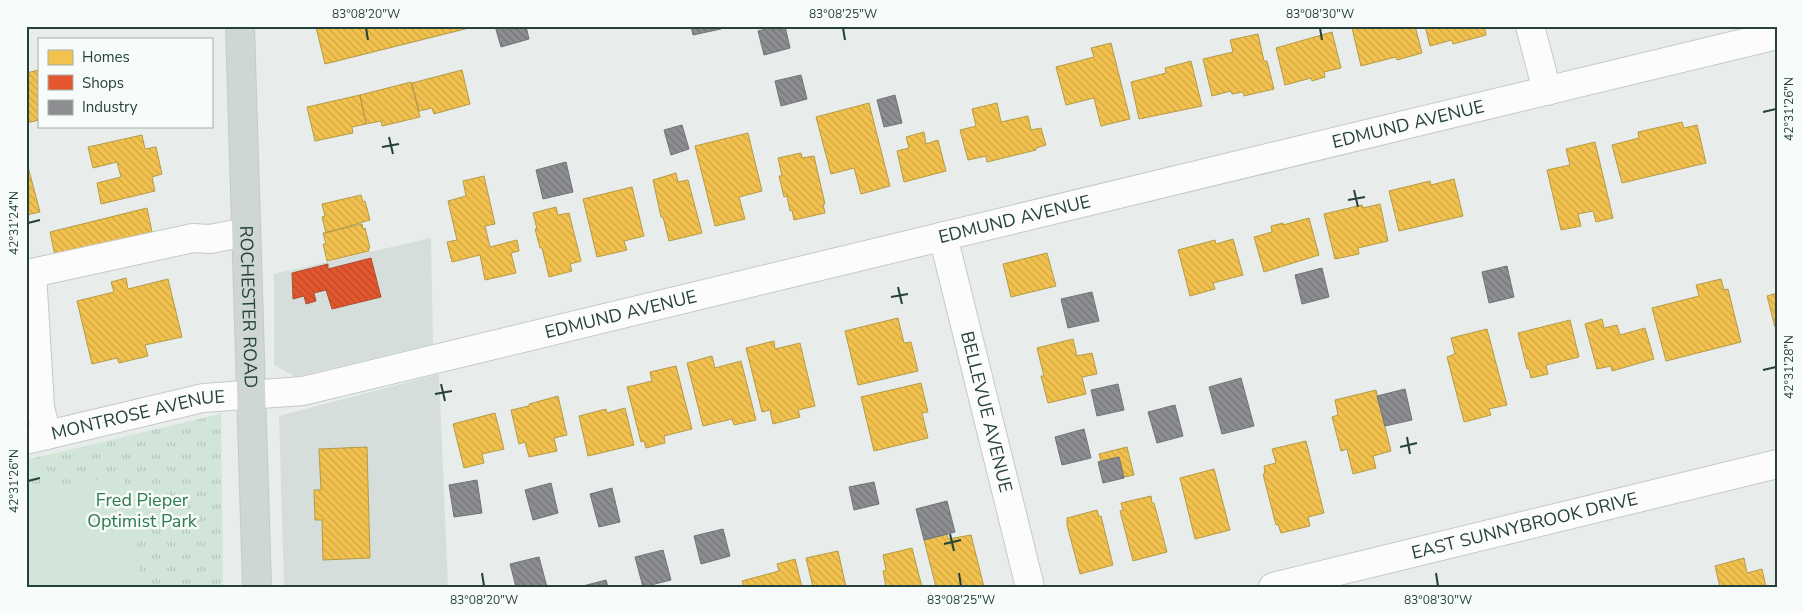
<svg xmlns="http://www.w3.org/2000/svg" width="1803" height="613" viewBox="0 0 1803 613" font-family="'Nunito Sans',sans-serif">
<style>
.built{fill:#d6dedb}
.park{fill:url(#park-tufts)}
.pitch{fill:#d1e6d8}
.homes{fill:url(#homes-back-hatch);stroke:#b49b48}
.shops{fill:url(#shops-back-hatch);stroke:#aa5132}
.industry{fill:url(#industry-back-hatch);stroke:#6e7678}
.lines{fill:none;stroke-linecap:round;stroke-linejoin:round}
.minor-casing{stroke:#c5cac8;stroke-width:30}
.major-casing{stroke:#c3ccc9;stroke-width:30}
.minor{stroke:#fcfcfc;stroke-width:28}
.major{stroke:#cfd7d5;stroke-width:28}
.ticks{fill:none;stroke:#24423a;stroke-width:2}
.labels{text-anchor:middle;stroke-width:5;stroke-linejoin:round;paint-order:stroke}
.street-label{font-size:18px;fill:#24423a;stroke:#f7fbf9}
.park-label{font-size:18px;fill:#2d7a4b;stroke:#f7fbf9}
.neatline{fill:none;stroke:#24423a;stroke-width:2}
.ticks-label{font-size:12px;text-anchor:middle;fill:#24423a}
</style>
<defs>
<pattern id="park-tufts" width="24" height="20" patternUnits="userSpaceOnUse" patternTransform="scale(1.25)"><rect width="24" height="20" fill="#d1e6d8"/><path d="M3 7l-1-3M5 7V3M7 7l1-3M15 17l-1-3M17 17v-4M19 17l1-3" fill="none" stroke="#b3c6ba"/></pattern>
<pattern id="homes-back-hatch" width="6" height="6" patternUnits="userSpaceOnUse" patternTransform="scale(1.25)"><rect width="6" height="6" fill="#f2c14e"/><path d="M-1 5l2 2M0 0l6 6M5-1l2 2" fill="none" stroke="#cfa745"/></pattern>
<pattern id="shops-back-hatch" width="6" height="6" patternUnits="userSpaceOnUse" patternTransform="scale(1.25)"><rect width="6" height="6" fill="#e4572e"/><path d="M-1 5l2 2M0 0l6 6M5-1l2 2" fill="none" stroke="#b94a28"/></pattern>
<pattern id="industry-back-hatch" width="6" height="6" patternUnits="userSpaceOnUse" patternTransform="scale(1.25)"><rect width="6" height="6" fill="#8d8d92"/><path d="M-1 5l2 2M0 0l6 6M5-1l2 2" fill="none" stroke="#737578"/></pattern>
</defs>
<rect width="100%" height="100%" fill="#e8edeb"/>
<path class="built" d="M431 238 433 344 296 377 274 365V274Z
M439 374 448 587H284L279 416Z"/>
<path class="park" d="M221 412 223 587H26V460L216 415Z"/>
<path class="pitch" d="M124 475 142 587H26V493Z"/>
<path class="homes" d="M319 26H469V28L325 64 316 27Z
M1359 26H1415L1422 53 1397 60 1396 57 1361 66 1352 28Z
M1425 26H1484L1486 35 1453 44 1452 40 1430 46Z
M1332 32 1341 68 1324 72 1325 77 1312 81 1311 78 1285 85 1276 48Z
M1258 34 1264 61H1267L1274 89 1244 96 1243 92 1232 94 1231 91 1212 96 1203 59 1233 52 1230 40Z
M1111 43 1130 119 1101 126 1094 98 1066 105 1056 67 1094 57 1091 48Z
M1191 61 1202 106 1139 119 1131 82 1166 73 1165 68Z
M39 70V120L26 123V73Z
M462 70 470 104 434 114 432 108 419 111 412 83Z
M411 82 420 117 382 126 381 121 366 124 360 95Z
M360 95 366 124 352 127 353 133 315 141 307 107Z
M869 103 890 186 861 194 854 168 831 174 816 117Z
M997 103 1001 122 1028 116 1031 130 1041 128 1046 145 1036 148V150L987 162 986 156 968 160 960 130 976 126 972 109Z
M1682 122 1684 128 1697 125 1706 163 1622 183 1612 145 1639 138 1638 132Z
M924 132 926 144 938 140 946 171 904 182 897 151 909 148 906 137Z
M748 133 762 191 739 197 745 219 715 226 695 146Z
M142 135 145 149 156 147 162 174 152 177 155 191 101 204 97 183 121 177 117 162 93 168 88 147Z
M1595 142 1613 218 1596 222 1593 211 1578 214 1581 226 1561 230 1547 170 1570 165 1566 149Z
M801 153 802 158 814 156 825 204H823L825 213 794 220 792 210 790 211 787 196 784 197 779 176H782L778 158Z
M26 159 40 212 26 215Z
M676 173 678 182 688 180 702 233 669 241 663 217H661L653 180Z
M484 176 495 224 485 226 490 247 517 240 519 251 511 253 516 273 485 280 480 255 452 262 447 242 457 240 448 201 466 196 463 181Z
M1454 179 1463 216 1399 231 1389 191 1430 181 1431 185Z
M632 187 644 236 624 241 627 250 597 257 583 199Z
M361 195 363 202 365 201 370 220 326 233 322 217 325 216 322 204Z
M1380 204 1388 241 1358 248 1359 254 1335 259 1324 214 1362 205 1363 208Z
M556 207 558 215 569 213 581 261 570 264 572 271 549 277 542 248H540L535 229H537L533 213Z
M147 208 152 232 55 256 50 232Z
M1309 218 1319 255 1264 272 1254 237 1272 232 1271 226 1283 223V225Z
M362 224 363 229 365 228 370 248 368 249 369 251 327 261 323 244H326L323 233Z
M1233 239 1243 275 1213 283 1215 289 1190 296 1178 250 1215 240 1216 244Z
M1047 253 1056 286 1011 297 1003 264Z
M126 278 128 289 168 279 182 337 145 345 148 356 119 363 117 358 92 364 77 301 114 292 111 282Z
M1721 279 1724 290 1728 289 1741 342 1666 361 1652 308 1699 296 1696 285Z
M1777 293V326L1775 327 1767 296Z
M898 318 904 343 911 342 918 371 858 385 845 331Z
M1602 319 1604 328 1617 325 1620 335 1645 328 1654 359 1612 371 1611 366 1597 369 1585 324Z
M1570 320 1579 357 1546 365 1548 374 1531 378 1529 369H1527L1518 333Z
M1487 329 1507 405 1489 409 1491 415 1464 422 1447 357 1455 354 1451 338Z
M1073 339 1077 356 1092 353 1097 374 1082 377 1086 394 1048 403 1041 376H1044L1037 348Z
M774 341 775 349 800 343 815 406 798 410 800 417 773 424 770 410 762 412 746 348Z
M712 356 715 368 741 361 756 420 734 425 732 419 703 426 687 363Z
M676 366 692 429 664 436 665 443 646 448 644 441 641 442 627 387 652 381 650 372Z
M921 383 928 412 922 413 928 438 874 451 861 397Z
M1376 390 1391 451 1373 456 1376 468 1353 474 1347 449 1341 451 1332 417 1338 415 1335 400Z
M558 396 567 435 554 438 557 451 529 457 525 442 519 444 511 410 529 406V404Z
M625 408 634 445 588 456 579 416 606 409 607 413Z
M495 413 504 449 482 454 484 463 464 468 453 424Z
M1306 441 1324 513 1308 517 1310 526 1281 533 1278 524 1276 525 1263 474H1265L1264 466 1276 463 1272 449Z
M367 447 370 558 323 560 322 520H315L314 490H321L319 449Z
M1127 447 1134 475 1124 477 1119 457 1101 461 1099 454Z
M1214 469 1230 530 1195 539 1180 478Z
M1151 496 1152 503H1154L1167 552 1133 561 1120 511 1123 510 1121 503Z
M1097 510 1099 517 1101 516 1113 565 1080 574 1067 525V518Z
M947 534 948 539 971 535 984 587H936L924 540Z
M912 548 922 587H886L883 571 886 570 883 555Z
M838 551 846 587H813L806 558Z
M1744 558 1747 573 1762 569 1766 587H1720L1715 566Z
M795 559 802 587H744L742 581 779 571 777 564Z"/>
<path class="shops" d="M371 258 381 297 332 309 326 290 314 293 316 301 306 304 304 296 293 299 292 273 328 264V269Z"/>
<path class="industry" d="M495 26H526L529 39 501 47Z
M691 26H721V29L693 35Z
M777 26H785L790 48 764 55 758 31Z
M801 75 807 99 781 106 775 81Z
M895 95 902 123 884 127 877 100Z
M682 125 689 149 671 155 664 130Z
M566 162 573 192 543 199 536 170Z
M1507 266 1514 297 1489 303 1482 272Z
M1322 268 1329 297 1302 304 1295 275Z
M1092 292 1099 321 1068 328 1061 299Z
M1241 378 1254 426 1222 434 1209 387Z
M1118 384 1124 410 1097 416 1091 390Z
M1405 389 1412 420 1385 426 1377 396Z
M1175 405 1183 436 1157 443 1148 412Z
M1084 429 1091 458 1062 465 1055 437Z
M1119 457 1124 478 1103 483 1098 462Z
M477 480 482 513 454 517 449 485Z
M874 482 879 504 854 510 849 487Z
M551 483 558 513 533 520 525 490Z
M612 488 620 522 599 527 590 494Z
M947 501 955 532 924 540 916 509Z
M723 529 730 556 701 564 694 536Z
M663 550 671 580 643 587 635 557Z
M539 557 547 587H516L510 564Z
M606 580 608 587H579Z"/>
<g class="lines">
<g class="minor-casing">
<g id="minor">
<path d="M1530 26 1547 91"/>
<path id="s1" d="M943 236 1030 587"/>
<path d="M47 435 40 408 32 273 193 238 210 239 246 232"/>
<path id="s2" d="M26 440 203 398 303 391 1777 35"/>
<path id="s3" d="M1273 587 1777 464"/>
</g>
</g>
<g class="major-casing">
<g id="major">
<path id="s4" d="M240 26 257 587"/>
</g>
</g>
<use href="#minor" class="minor"/>
<use href="#major" class="major"/>
</g>
<path class="ticks" d="M366 28 368 40M843 28 845 40M1320 28 1322 40M1763 112 1776 109M389 137 393 154M382 147 399 144M1354 190 1358 207M1348 200 1365 197M28 223 40 220M898 287 902 304M891 297 908 294M1763 370 1776 367M441 384 445 401M435 394 452 391M1407 437 1410 454M1400 447 1417 443M28 481 40 478M950 534 954 551M944 544 961 540M482 573 484 586M959 573 961 586M1436 573 1438 586"/>
<g class="labels">
<g class="street-label">
<text dy="6" stroke="none"><textPath href="#s2" startOffset="1419">EDMUND AVENUE</textPath></text>
<text dy="6" stroke="none"><textPath href="#s2" startOffset="1014">EDMUND AVENUE</textPath></text>
<text dy="6" stroke="none"><textPath href="#s4" startOffset="281">ROCHESTER ROAD</textPath></text>
<text dy="6" stroke="none"><textPath href="#s2" startOffset="609">EDMUND AVENUE</textPath></text>
<text dy="6" stroke="none"><textPath href="#s1" startOffset="181">BELLEVUE AVENUE</textPath></text>
<text dy="6" stroke="none"><textPath href="#s2" startOffset="115">MONTROSE AVENUE</textPath></text>
<text dy="6" stroke="none"><textPath href="#s3" startOffset="259">EAST SUNNYBROOK DRIVE</textPath></text>
</g>
<g class="park-label">
<text x="142" y="506">Fred Pieper<tspan x="142" dy="21">Optimist Park</tspan></text>
</g>
</g>
<rect width="1803" height="613" fill="none" stroke="#f7fbf9" stroke-width="55"/>
<rect x="38" y="38" width="175" height="90" fill="#f7fbf9" stroke="#a3b1ad"/>
<rect x="48" y="50" width="25" height="15" fill="#f2c14e" stroke="#a3b1ad"/>
<text x="82" y="62" font-size="15" fill="#24423a">Homes</text>
<rect x="48" y="75" width="25" height="15" fill="#e4572e" stroke="#a3b1ad"/>
<text x="82" y="88" font-size="15" fill="#24423a">Shops</text>
<rect x="48" y="100" width="25" height="15" fill="#8d8d92" stroke="#a3b1ad"/>
<text x="82" y="112" font-size="15" fill="#24423a">Industry</text>
<rect x="28" y="28" width="1748" height="558" class="neatline"/>
<g class="ticks-label">
<text x="366" y="18">83°08'20"W</text>
<text x="843" y="18">83°08'25"W</text>
<text x="1320" y="18">83°08'30"W</text>
<text transform="translate(1789 109) rotate(-90)" y="4">42°31'26"N</text>
<text transform="translate(14 223) rotate(-90)" y="4">42°31'24"N</text>
<text transform="translate(1789 367) rotate(-90)" y="4">42°31'28"N</text>
<text transform="translate(14 481) rotate(-90)" y="4">42°31'26"N</text>
<text x="484" y="604">83°08'20"W</text>
<text x="961" y="604">83°08'25"W</text>
<text x="1438" y="604">83°08'30"W</text>
</g>
</svg>
